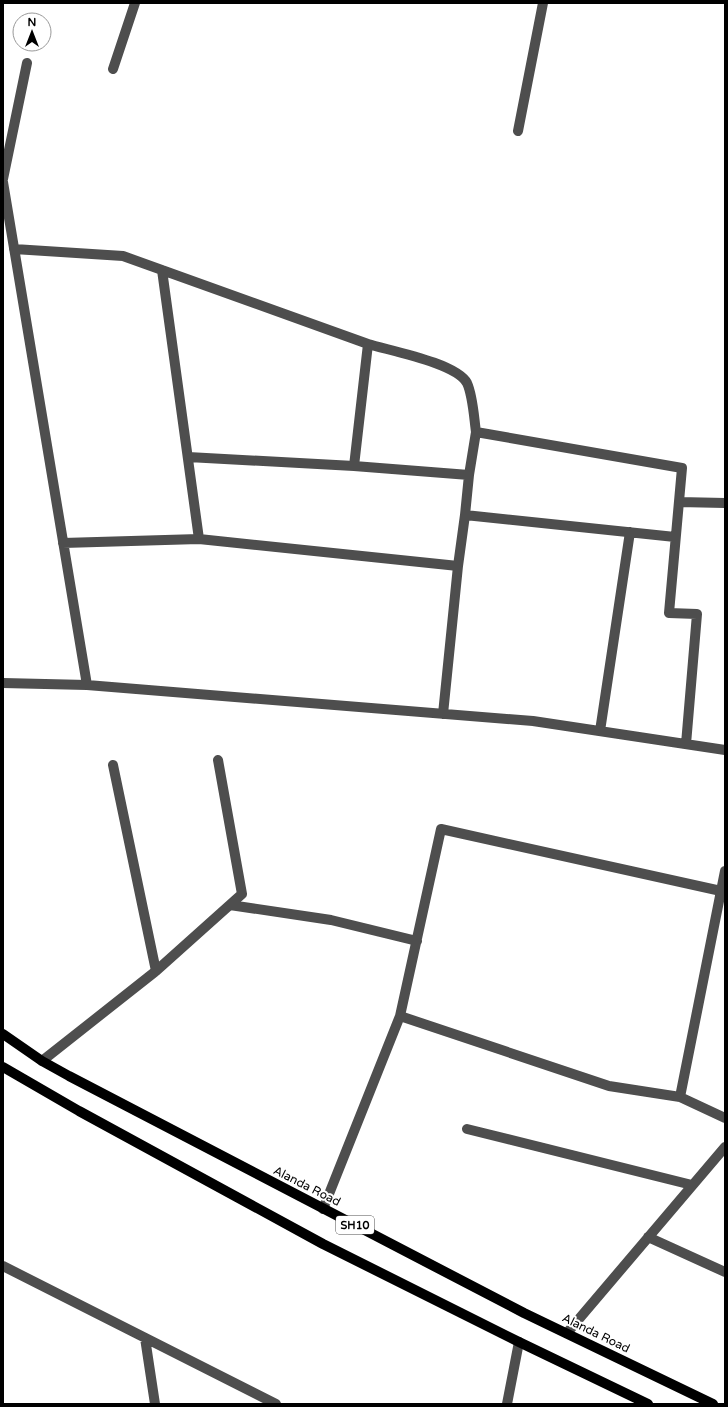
<svg xmlns="http://www.w3.org/2000/svg" width="728" height="1407" viewBox="0 0 728 1407" font-family="'Varela Round',sans-serif">
<style>
.lines{fill:none;stroke-linecap:round;stroke-linejoin:round}
.minor{stroke:#4e4e4e;stroke-width:10}
.major{stroke:#000;stroke-width:10}
.labels{text-anchor:middle;stroke-width:4;stroke-linejoin:round;paint-order:stroke}
.shield{fill:#fff;stroke:#4c4c4c;stroke-width:1}
.shield-label{font-size:11px;font-weight:bold;fill:#000}
.street-label{font-size:12px;fill:#000;stroke:#fff}
</style>
<rect width="100%" height="100%" fill="#fff"/>
<g class="lines">
<path class="minor" d="M113 69 135 3
M518 131 543 3
M3 179 27 63
M3 182 87 685 3 683
M14 249 123 256 368 344 354 466 469 475 476 432 682 468 669 613 697 614 686 744
M162 270 199 539 458 566 465 515 469 475
M368 344C391 351 456 363 467 383 473 396 474 418 476 432
M188 457 354 466
M679 502 725 503
M465 515 675 537
M63 543 199 539
M87 685 533 721 725 750
M443 714 458 566
M600 731 630 532
M113 765 156 971
M725 871 680 1097 725 1118
M230 905 331 920 417 941
M400 1016 609 1086 680 1097
M42 1061 156 971 242 894 218 760
M467 1129 692 1185
M323 1209 400 1016 441 829 721 891
M648 1237 725 1272
M3 1266 276 1404
M567 1333 725 1147
M145 1338 155 1404
M507 1404 519 1342"/>
<path class="major" d="M3 1034 42 1061 69 1076 524 1313 713 1404
M3 1067 79 1111 323 1244 519 1342 648 1404"/>
</g>
<g class="labels">
<rect class="shield" x="336" y="1216" width="38" height="18" rx="3"/>
<g class="shield-label">
<text x="355" y="1229">SH10</text>
</g>
<g class="street-label">
<text transform="translate(307 1186) rotate(27)" y="4">Alanda Road</text>
<text transform="translate(596 1333) rotate(26)" y="4">Alanda Road</text>
</g>
</g>
<rect width="728" height="1407" fill="none" stroke="#000000" stroke-width="8"/>
<g transform="translate(32 32)"><circle r="19" fill="#ffffff" stroke="#999999"/>
<path d="M0-3L7 15L0 10L-7 15Z" fill="#000000"/>
<text y="-6" font-size="11" font-weight="bold" text-anchor="middle" fill="#000000">N</text>
</g>
</svg>
